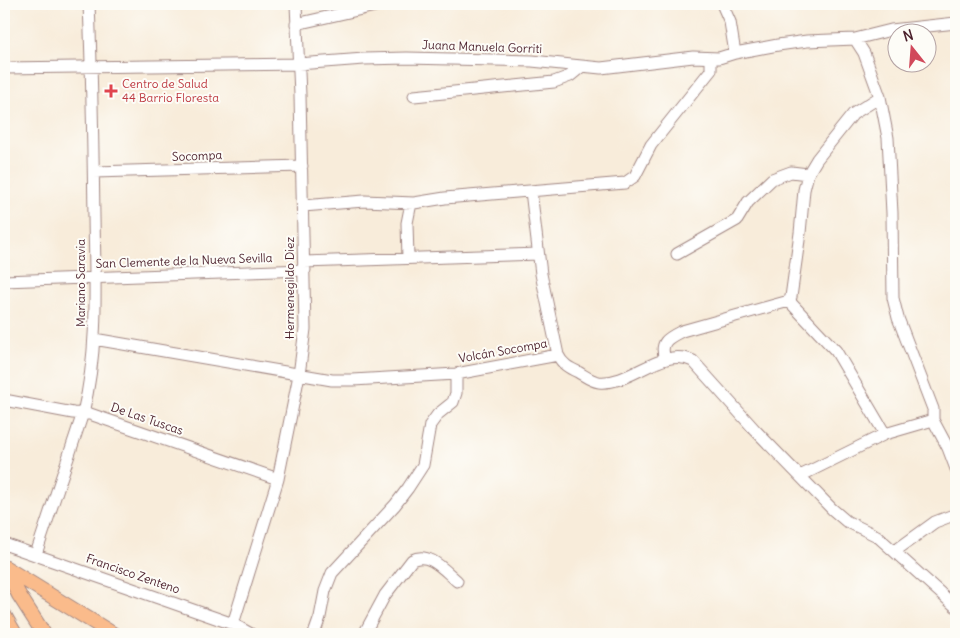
<svg xmlns="http://www.w3.org/2000/svg" width="960" height="638" viewBox="0 0 960 638" font-family="Delius,sans-serif">
<style>
.lines{fill:none;stroke-linecap:round;stroke-linejoin:round}
.minor-casing{stroke:#a18682;stroke-width:13}
.major-casing{stroke:#a18682;stroke-width:16}
.minor{stroke:#fff;stroke-width:11}
.major{stroke:#fabb8b;stroke-width:14}
.health-dot{fill:#e0444e;stroke:#fdfcf7;stroke-width:2}
.labels{text-anchor:middle;stroke-width:4;stroke-linejoin:round;paint-order:stroke}
.street-label{font-size:12px;fill:#4a1f2b;stroke:#fdfcf7}
.health-label{font-size:12px;fill:#be3a42;stroke:#fdfcf7;text-anchor:start}
</style>
<rect width="100%" height="100%" fill="#fdfcf7"/>
<filter id="ink" filterUnits="userSpaceOnUse"><feTurbulence type="fractalNoise" baseFrequency=".02" numOctaves="2"/><feDisplacementMap in="SourceGraphic" scale="10" xChannelSelector="R" yChannelSelector="G"/><feConvolveMatrix kernelMatrix="1 2 1 2 8 2 1 2 1" color-interpolation-filters="sRGB"/></filter>
<filter id="wash" filterUnits="userSpaceOnUse"><feTurbulence type="fractalNoise" baseFrequency=".0096" numOctaves="4" result="noise"/><feDisplacementMap in="SourceGraphic" scale="20" xChannelSelector="R" yChannelSelector="G"/><feGaussianBlur stdDeviation="1.12" result="paint"/><feColorMatrix in="noise" values="0 0 0 0 0 0 0 0 0 0 0 0 0 0 0 0 0 1.4 0 .05"/><feComposite in="paint" operator="in"/></filter>
<g filter="url(#wash)">
<rect width="100%" height="100%" fill="#f8ecda"/>
</g>
<g filter="url(#ink)">
<g class="lines">
<g class="minor-casing">
<path id="minor" d="M722 4 730 22 735 53
M296 24 384 4
M4 68 298 64 364 59 407 58 532 61 601 68 693 57 719 58 735 53 778 45 807 41 855 39 891 30 956 23
M414 96 554 82 570 76 581 67
M880 97 888 138 892 213 893 298 898 318 933 409V420L948 448 956 469
M94 172 302 166
M531 191 541 274 558 355
M303 206 364 201 414 203 445 198 625 183 635 176 651 145 711 70V58
M677 254 737 220 748 202 772 179 791 172 808 174
M408 258 407 223 411 203
M304 262 538 254
M4 281 305 270
M789 301 836 351 885 434
M94 339 332 380H353L456 374 558 355C562 364 569 368 578 372 585 376 591 381 599 382 632 385 661 346 693 361L755 430 832 509 846 521 877 536 956 607
M665 359C659 342 668 338 682 331L789 301 791 297 800 233 804 190 808 174 817 159 853 114 880 97 864 53 855 39
M4 400 73 413 90 414 278 479
M800 476 885 434 933 420
M4 544 233 624 251 634
M895 551 935 522 956 514
M36 554 83 413C99 349 95 282 94 217 93 146 92 75 89 4
M233 624 278 479 299 375 305 329 300 95 296 4
M314 634 320 617 325 591 332 573 395 505 408 488 423 465 430 425 438 414 453 402 456 393V374
M364 634 385 595 412 560C429 551 444 570 457 581"/>
</g>
<g class="major-casing">
<path id="major" d="M6 568 113 634
M6 568 19 595 44 634
M4 615 15 634"/>
</g>
<use href="#minor" class="minor"/>
<use href="#major" class="major"/>
</g>
</g>
<path class="health-dot" d="M108.5 83.5h5v5h5v5h-5v5h-5v-5h-5v-5h5z"/>
<g class="labels">
<g class="street-label">
<text transform="translate(482 47) rotate(2)" y="4">Juana Manuela Gorriti</text>
<text transform="translate(197 156) rotate(-2)" y="4">Socompa</text>
<text transform="translate(184 261) rotate(-2)" y="4">San Clemente de la Nueva Sevilla</text>
<text transform="translate(81 283) rotate(-90)" y="4">Mariano Saravia</text>
<text transform="translate(290 288) rotate(-90)" y="4">Hermenegildo Diez</text>
<text transform="translate(503 351) rotate(-10)" y="4">Volcán Socompa</text>
<text transform="translate(147 419) rotate(19)" y="4">De Las Tuscas</text>
<text transform="translate(133 574) rotate(19)" y="4">Francisco Zenteno</text>
</g>
<g class="health-label">
<text x="122" y="88">Centro de Salud<tspan x="122" dy="14">44 Barrio Floresta</tspan></text>
</g>
</g>
<rect width="960" height="638" fill="none" stroke="#fdfcf7" stroke-width="20"/>
<g transform="translate(912 48) rotate(343)"><circle r="24" fill="#fdfcf7" stroke="#b5a4a5"/>
<path d="M0-4L9 19L0 12L-9 19Z" fill="#d1495b"/>
<text y="-8" font-size="14" font-weight="bold" text-anchor="middle" fill="#4a1f2b">N</text>
</g>
</svg>
